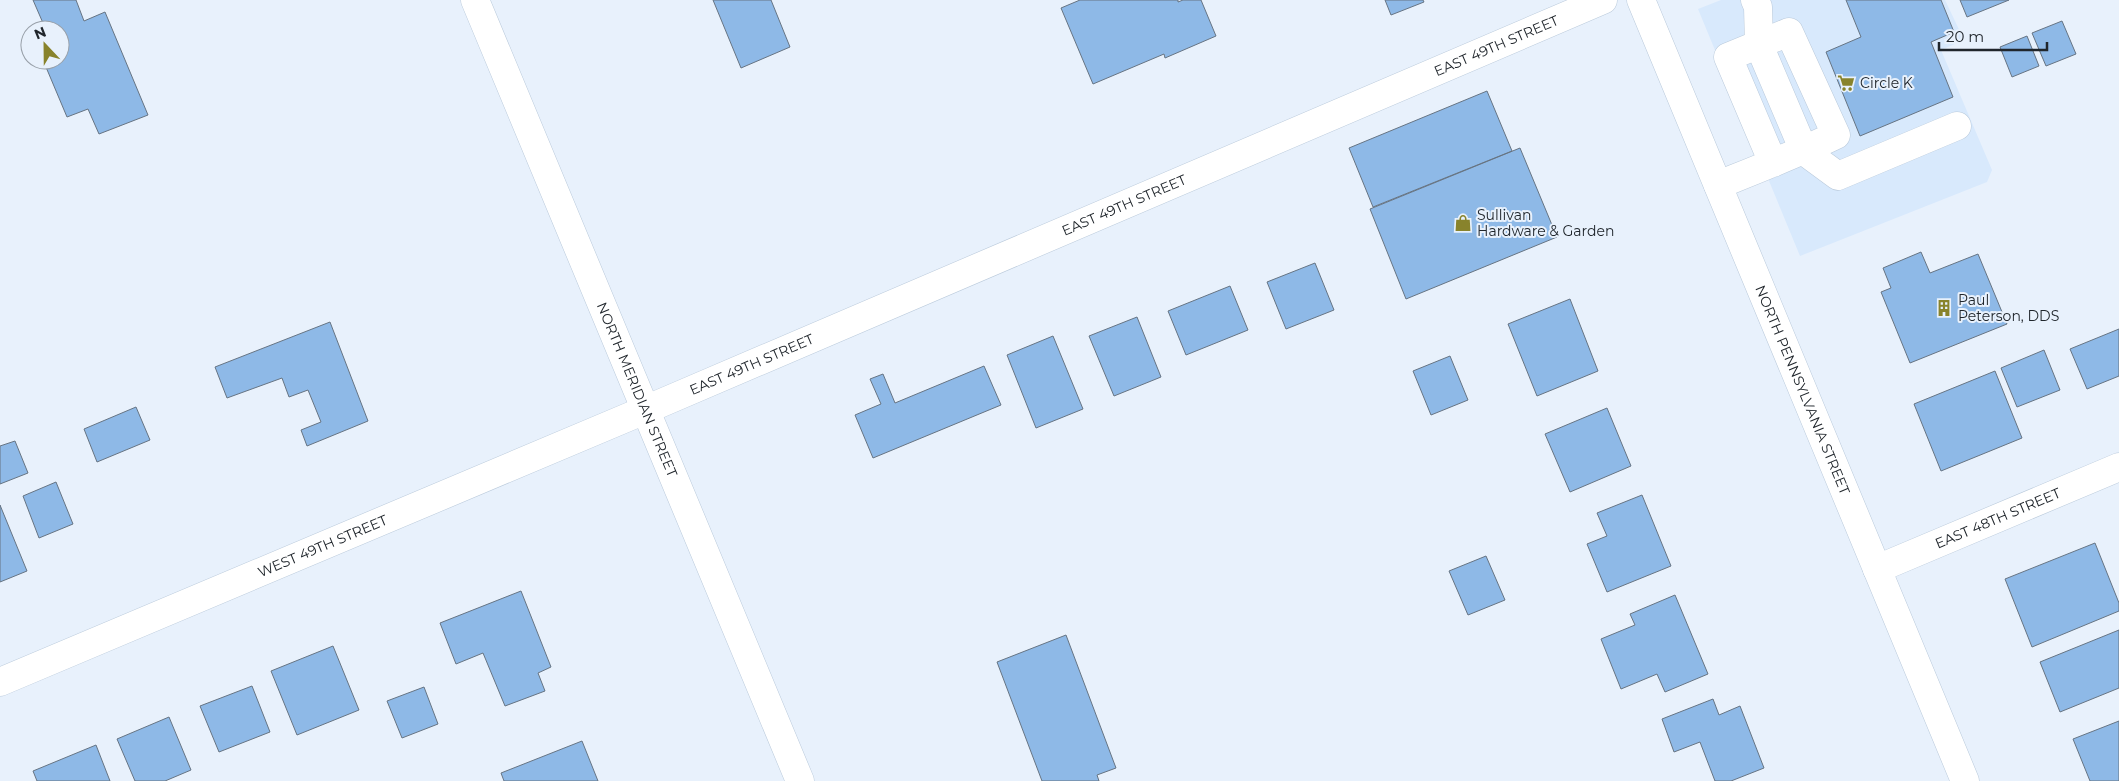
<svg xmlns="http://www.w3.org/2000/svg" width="2119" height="781" viewBox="0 0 2119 781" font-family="Montserrat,sans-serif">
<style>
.built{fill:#d8e9fc}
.building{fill:#8eb9e7;stroke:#667483}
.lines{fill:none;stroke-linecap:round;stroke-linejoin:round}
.minor-casing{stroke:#bacadb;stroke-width:29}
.major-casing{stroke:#bacadb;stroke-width:29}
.minor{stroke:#fff;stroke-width:28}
.major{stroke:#fff;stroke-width:28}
.labels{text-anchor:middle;stroke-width:4;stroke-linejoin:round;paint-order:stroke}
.street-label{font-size:14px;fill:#20262c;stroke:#e8f1fc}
.poi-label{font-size:14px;fill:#20262c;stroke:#e8f1fc;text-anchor:start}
</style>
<rect width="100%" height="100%" fill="#e8f1fc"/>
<path class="built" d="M1721 0H1945L1964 40 1941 50 1992 170 1987 182 1800 256 1698 9Z"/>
<path class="building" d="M33 0H76L84 21 105 12 148 115 99 134 88 109 67 117 43 60H60V30H46Z
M713 0H771L790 47 741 68Z
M1080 0H1178V2L1183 0H1201L1216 36 1165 58 1164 54 1093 84 1061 8Z
M1385 0H1423L1424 2 1391 15Z
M1846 0H1941L1954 32 1931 42 1953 97 1860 136 1826 52 1861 37Z
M1960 0H2009L1967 17Z
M2062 21 2076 54 2046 66 2032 33Z
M2027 36 2039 66 2012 77 2000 47Z
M1487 91 1512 151 1373 207 1349 148Z
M1520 148 1557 237 1406 299 1370 209Z
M1921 252 1930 273 1978 254 2007 324 1910 363 1881 292 1891 288 1883 268Z
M1315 263 1334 310 1286 329 1267 282Z
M1230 286 1248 330 1186 355 1168 311Z
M1570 299 1598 371 1537 396 1508 324Z
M1137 317 1161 377 1114 396 1089 336Z
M330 322 368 421 307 446 301 430 321 422 308 390 289 397 282 378 227 398 215 367Z
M2119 329V376L2087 389 2070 349Z
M1053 336 1083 409 1036 428 1007 355Z
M2044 350 2060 390 2017 407 2001 368Z
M1450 356 1468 400 1431 415 1413 371Z
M984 366 1001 405 873 458 855 415 881 404 870 379 883 374 895 403Z
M1995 371 2022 438 1941 471 1914 404Z
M136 407 150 440 97 462 84 429Z
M1607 408 1631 466 1570 492 1545 434Z
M15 441 28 473 0 484V446Z
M56 482 73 524 39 538 23 496Z
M1642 495 1671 566 1607 592 1587 544 1607 536 1597 513Z
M0 505 27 571 0 582Z
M2095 543 2119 603V611L2032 647 2005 579Z
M1486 556 1505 600 1468 615 1449 571Z
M521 591 551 667 538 673 545 691 505 706 483 653 456 664 440 623Z
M1675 595 1708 674 1665 692 1657 674 1621 689 1601 639 1635 625 1630 614Z
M2119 630V688L2060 712 2040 662Z
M1066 635 1116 768 1097 775 1099 781H1042L997 662Z
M333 646 359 710 297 735 271 671Z
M252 686 270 732 219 752 200 706Z
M424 687 438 724 402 738 387 701Z
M1713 699 1719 715 1740 706 1764 768 1731 781H1715L1700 742 1674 752 1662 719Z
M169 717 191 770 165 781H135L117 739Z
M2119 721V781H2090L2073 739Z
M582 741 598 781H504L501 773Z
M96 745 110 781H37L33 771Z"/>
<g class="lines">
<g class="minor-casing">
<g id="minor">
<path id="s1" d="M1641 0 1965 781"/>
<path d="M1755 0 1758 7 1759 45 1804 151 1838 176 1957 126"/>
<path d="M1718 185C1758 169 1797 154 1836 135L1789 32 1728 57 1773 163"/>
<path id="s2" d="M1877 569 2119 467"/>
<path id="s3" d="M0 682 645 410 1603 0"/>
</g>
</g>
<g class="major-casing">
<g id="major">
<path id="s4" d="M475 0 800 781"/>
</g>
</g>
<use href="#minor" class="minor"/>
<use href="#major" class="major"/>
</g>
<defs>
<g id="supermarket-bare" transform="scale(1.35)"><path d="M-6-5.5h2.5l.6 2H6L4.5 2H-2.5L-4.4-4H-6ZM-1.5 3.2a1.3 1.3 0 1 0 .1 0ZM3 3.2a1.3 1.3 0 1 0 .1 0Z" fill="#88832c" stroke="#e8f1fc" stroke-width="2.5" paint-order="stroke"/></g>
<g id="shop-bare" transform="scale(1.35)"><path d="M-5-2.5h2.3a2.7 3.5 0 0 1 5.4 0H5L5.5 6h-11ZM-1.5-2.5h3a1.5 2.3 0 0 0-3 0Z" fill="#88832c" stroke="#e8f1fc" stroke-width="2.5" paint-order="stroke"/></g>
<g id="building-bare" transform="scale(1.35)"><path d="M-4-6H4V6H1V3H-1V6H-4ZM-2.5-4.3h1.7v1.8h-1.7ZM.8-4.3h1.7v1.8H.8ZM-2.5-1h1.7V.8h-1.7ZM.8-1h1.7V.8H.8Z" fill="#88832c" stroke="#e8f1fc" stroke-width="2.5" paint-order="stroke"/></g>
</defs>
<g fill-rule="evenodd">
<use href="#supermarket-bare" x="1846" y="83"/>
<use href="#shop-bare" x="1463" y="223"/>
<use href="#building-bare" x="1944" y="308"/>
</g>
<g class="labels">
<g class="street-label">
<text dy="5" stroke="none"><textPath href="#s3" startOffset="1626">EAST 49TH STREET</textPath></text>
<text dy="5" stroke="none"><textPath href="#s3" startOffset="1221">EAST 49TH STREET</textPath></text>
<text dy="5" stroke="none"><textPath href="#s3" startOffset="816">EAST 49TH STREET</textPath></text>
<text dy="5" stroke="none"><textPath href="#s4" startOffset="422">NORTH MERIDIAN STREET</textPath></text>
<text dy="5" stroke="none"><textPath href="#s1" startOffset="422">NORTH PENNSYLVANIA STREET</textPath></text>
<text dy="5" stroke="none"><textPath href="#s2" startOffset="131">EAST 48TH STREET</textPath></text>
<text dy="5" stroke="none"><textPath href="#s3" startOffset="350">WEST 49TH STREET</textPath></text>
</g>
<g class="poi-label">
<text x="1860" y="88">Circle K</text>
<text x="1477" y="220">Sullivan<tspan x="1477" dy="16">Hardware &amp; Garden</tspan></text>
<text x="1958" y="305">Paul<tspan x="1958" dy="16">Peterson, DDS</tspan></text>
</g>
</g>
<g transform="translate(45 45) rotate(338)"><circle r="24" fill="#e8f1fc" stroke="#98a0a9"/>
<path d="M0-4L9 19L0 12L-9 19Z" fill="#88832c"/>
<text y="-8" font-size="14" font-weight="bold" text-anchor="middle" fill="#20262c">N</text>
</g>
<path d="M1939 42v8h108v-8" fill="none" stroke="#20262c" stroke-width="2.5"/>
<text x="1946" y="42" font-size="15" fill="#20262c" stroke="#e8f1fc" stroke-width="4" paint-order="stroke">20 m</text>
</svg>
